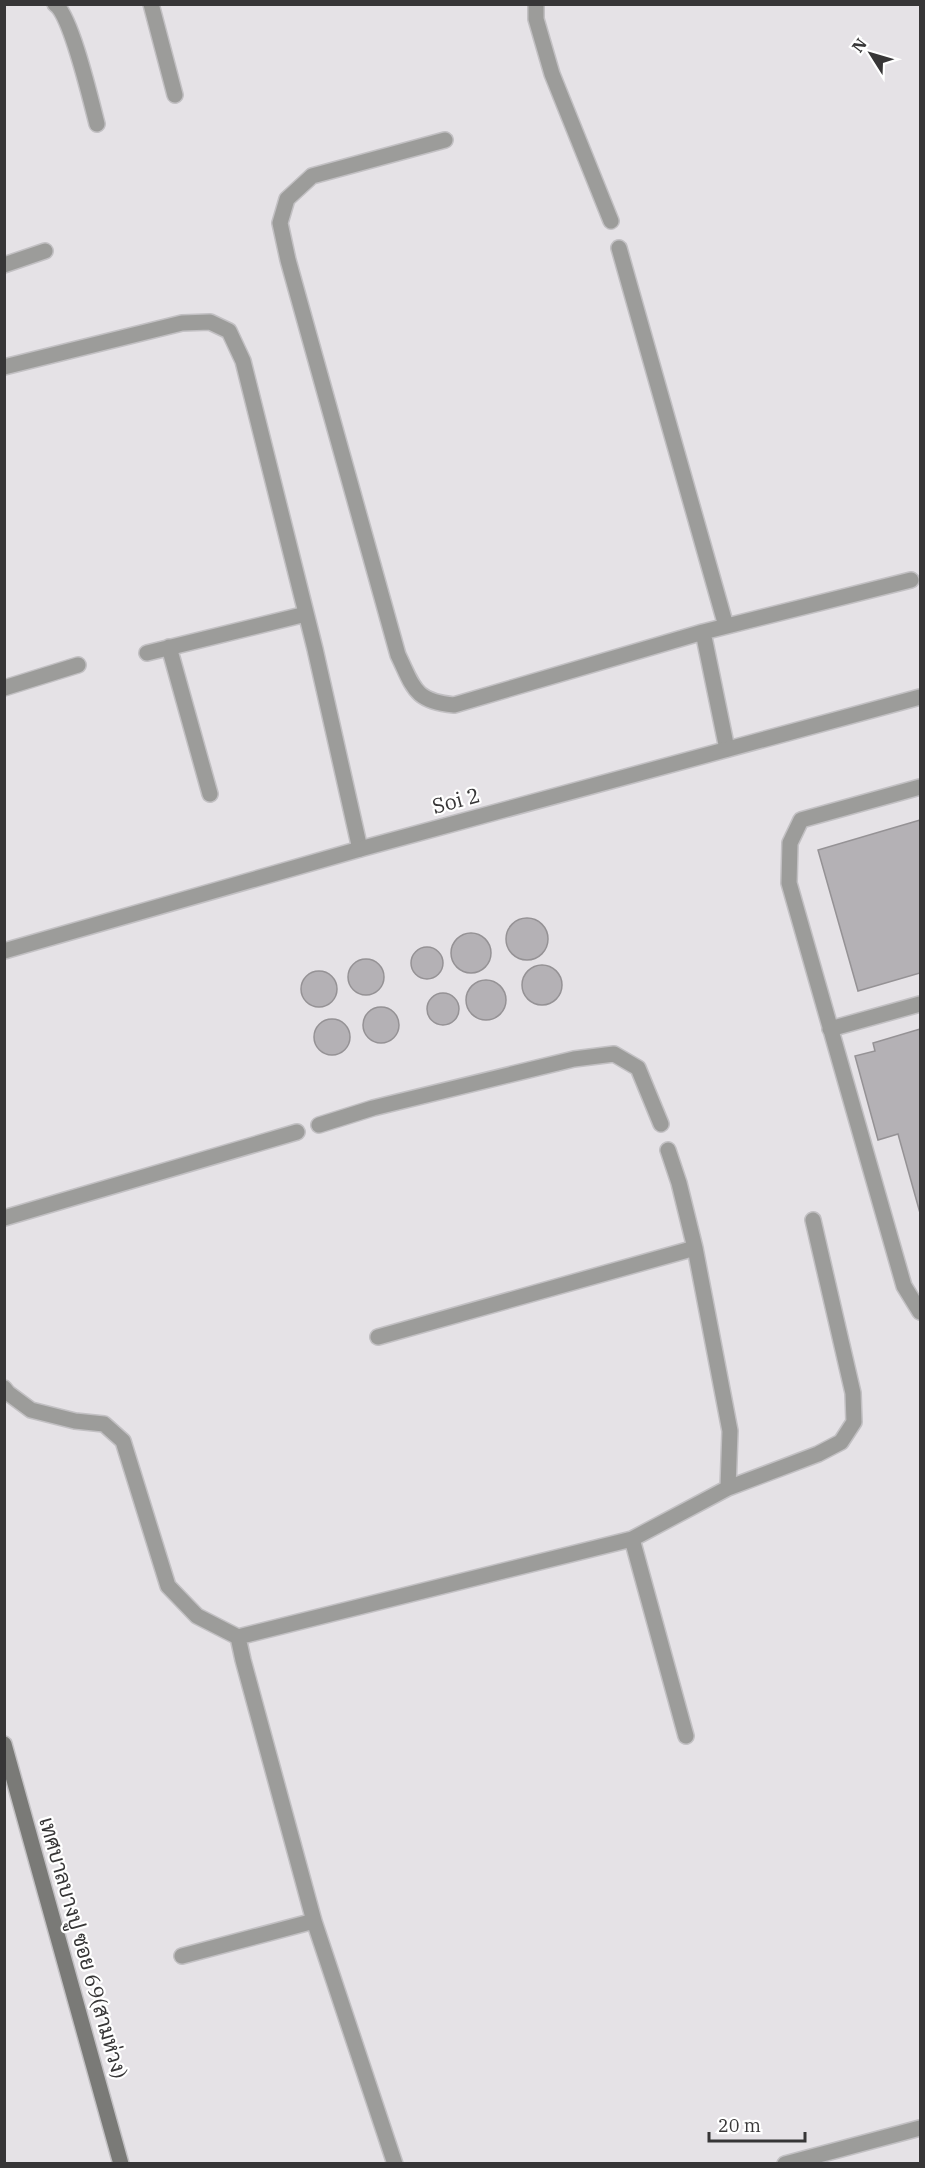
<svg xmlns="http://www.w3.org/2000/svg" width="925" height="2168" viewBox="0 0 925 2168" font-family="'IBM Plex Serif',Sarabun,serif">
<style>
.building{fill:#b4b1b5;stroke:#959295;stroke-width:1.5}
.lines{fill:none;stroke-linecap:round;stroke-linejoin:round}
.lane-casing{stroke:#c2c0c3;stroke-width:18}
.street-casing{stroke:#c2c0c3;stroke-width:18}
.secondary-casing{stroke:#c2c0c3;stroke-width:18}
.lane{stroke:#9c9c9a;stroke-width:15}
.street{stroke:#9c9c9a;stroke-width:15}
.secondary{stroke:#7a7a77;stroke-width:15}
.labels{text-anchor:middle;stroke-width:4.5;stroke-linejoin:round;paint-order:stroke}
.street-label{font-size:21px;fill:#373637;stroke:#fff}
</style>
<rect width="100%" height="100%" fill="#e5e2e6"/>
<path class="building" d="M920 820V973L858 991 818 850Z
M506 939a21 21 0 1 1 42 0a21 21 0 1 1-42 0Z
M451 953a20 20 0 1 1 40 0a20 20 0 1 1-40 0Z
M411 963a16 16 0 1 1 32 0a16 16 0 1 1-32 0Z
M348 977a18 18 0 1 1 36 0a18 18 0 1 1-36 0Z
M522 985a20 20 0 1 1 40 0a20 20 0 1 1-40 0Z
M301 989a18 18 0 1 1 36 0a18 18 0 1 1-36 0Z
M466 1000a20 20 0 1 1 40 0a20 20 0 1 1-40 0Z
M427 1009a16 16 0 1 1 32 0a16 16 0 1 1-32 0Z
M363 1025a18 18 0 1 1 36 0a18 18 0 1 1-36 0Z
M314 1037a18 18 0 1 1 36 0a18 18 0 1 1-36 0Z
M920 1029V1213L898 1134 878 1140 855 1056 875 1051 873 1043Z"/>
<g class="lines">
<g class="lane-casing">
<path id="lane" d="M55 4C71 15 91 101 97 124
M151 4 175 95
M536 4V19L552 74 611 221
M445 140 312 176 287 199 280 223 288 260 398 655C414 688 414 701 454 705L703 632
M619 248 726 626
M4 265 45 251
M4 367 182 323 210 322 229 331 243 361 315 649 360 849
M169 647 210 794
M147 653 306 614
M4 688 78 665
M727 749 703 632 911 580
M920 787 801 820 790 843 789 883 904 1286 920 1312
M830 1029 920 1004
M319 1125 373 1108 574 1059 614 1054 638 1068 661 1124
M4 1218 297 1132
M378 1337 695 1248
M4 1388 8 1393 31 1410 75 1421 104 1424 123 1441 168 1586 197 1616 238 1637
M728 1488 818 1454 841 1442 854 1422 853 1393 813 1220
M632 1539 686 1736
M182 1956 314 1921
M395 2164 314 1921 243 1660 238 1637 632 1539 728 1488 730 1431 695 1248 679 1183 668 1150"/>
</g>
<g class="street-casing">
<path id="street" d="M4 951 360 849 920 697
M785 2164 920 2128"/>
</g>
<g class="secondary-casing">
<path id="secondary" d="M4 1744 121 2164"/>
</g>
<use href="#lane" class="lane"/>
<use href="#street" class="street"/>
<use href="#secondary" class="secondary"/>
</g>
<g class="labels">
<g class="street-label">
<text transform="translate(456 801) rotate(-15)" y="7">Soi 2</text>
<text transform="translate(83 1948) rotate(74)" y="7">เทศบาลบางปู ซอย 69(สามห่วง)</text>
</g>
</g>
<rect width="925" height="2168" fill="none" stroke="#373637" stroke-width="12"/>
<g transform="translate(871 54) rotate(307)" stroke="#ffffff" stroke-width="4.5" paint-order="stroke">
<path d="M0-4.5L10 22L0 15L-10 22Z" fill="#373637"/>
<text y="-9" font-size="16" font-weight="bold" text-anchor="middle" fill="#373637">N</text>
</g>
<path d="M709 2132v9h96v-9" fill="none" stroke="#373637" stroke-width="3"/>
<text x="718" y="2132" font-size="18" fill="#373637" stroke="#ffffff" stroke-width="4.5" paint-order="stroke">20 m</text>
</svg>
